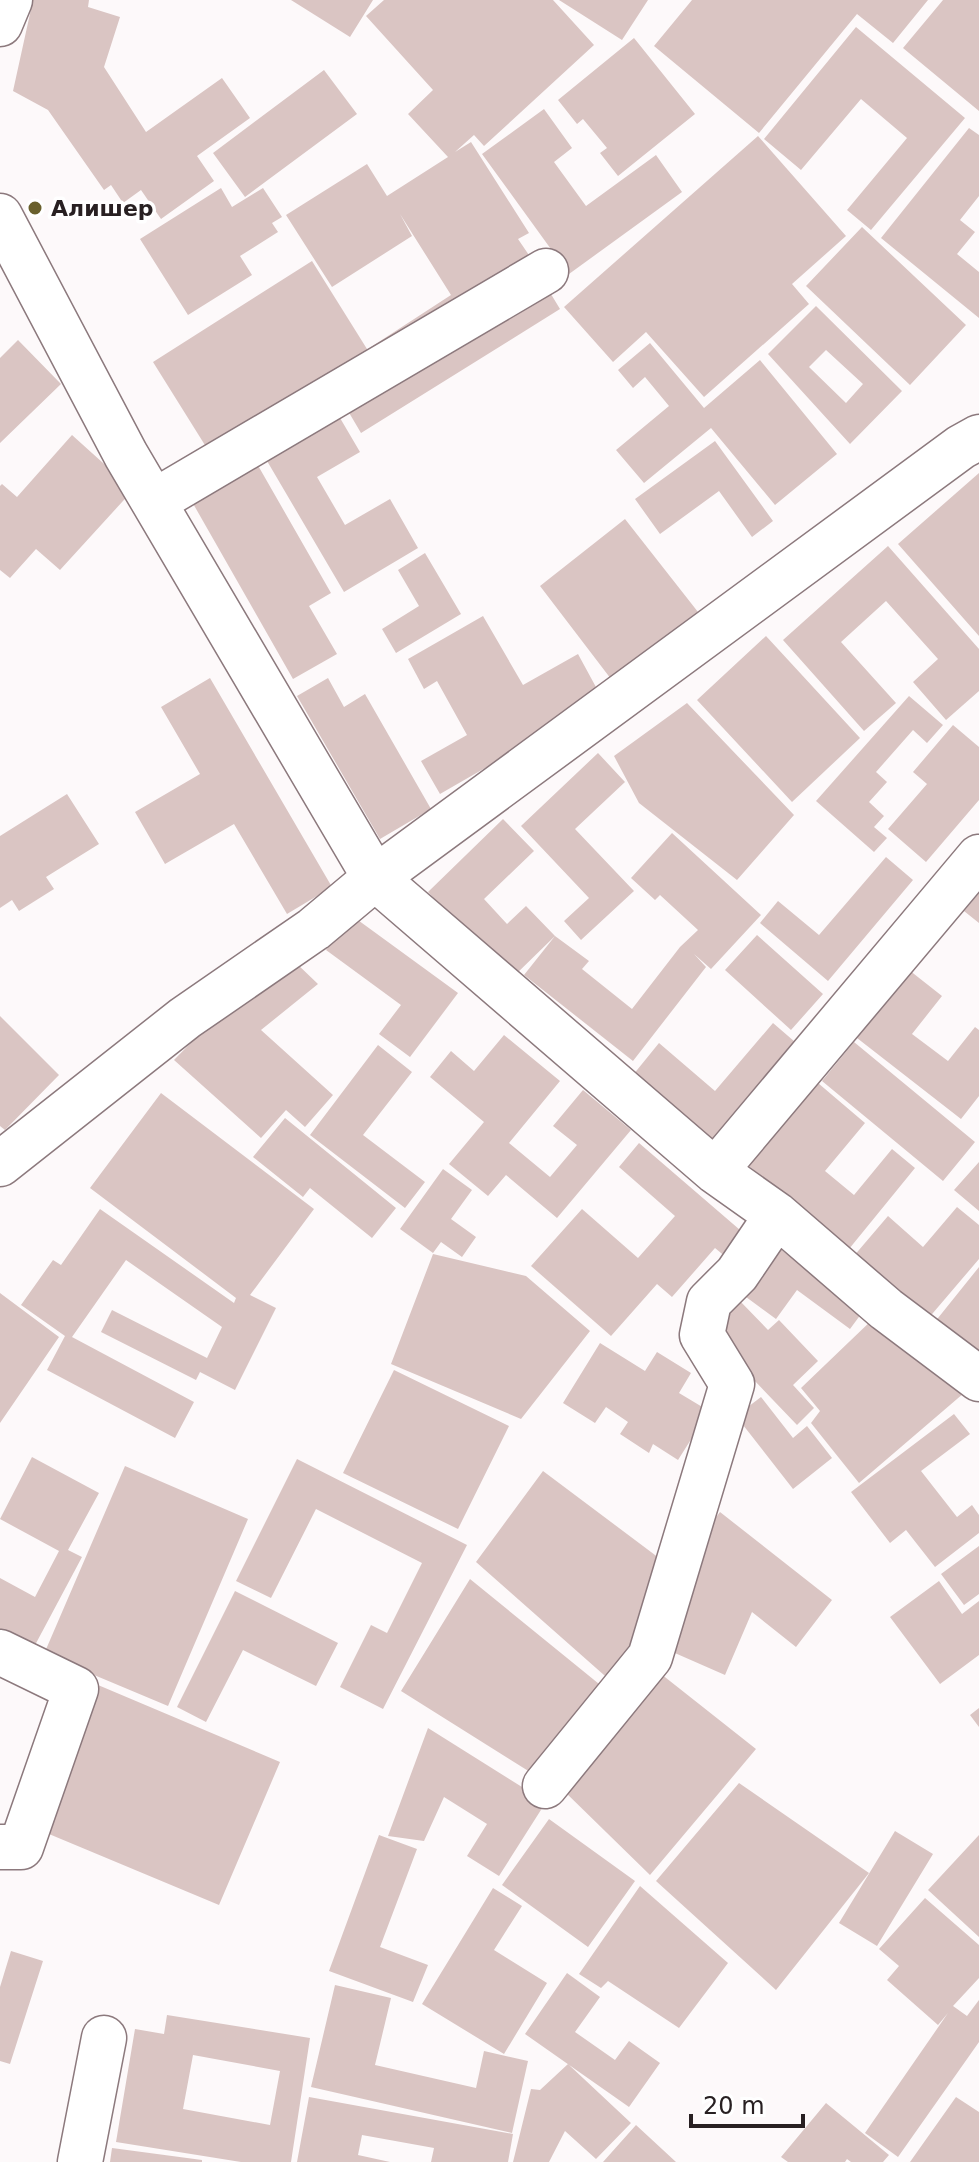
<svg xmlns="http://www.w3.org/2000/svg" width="979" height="2162" viewBox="0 0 979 2162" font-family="'DejaVu Sans',sans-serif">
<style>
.building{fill:#dac5c3;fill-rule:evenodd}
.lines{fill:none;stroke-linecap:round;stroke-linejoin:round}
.minor-casing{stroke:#8c797d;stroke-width:47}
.minor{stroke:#fff;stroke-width:44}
.poi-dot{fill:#695f2c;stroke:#fff;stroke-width:3}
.labels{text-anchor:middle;stroke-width:7;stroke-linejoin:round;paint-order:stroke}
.poi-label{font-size:22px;font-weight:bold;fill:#282022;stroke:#fff;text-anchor:start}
</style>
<rect width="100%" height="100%" fill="#fdf9fa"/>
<path class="building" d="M33 0H89L88 7 120 17 104 67 146 132 222 78 250 118 197 156 214 181 161 219 141 190 123 203 111 185 104 190 48 110 13 91Z
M291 0H373L350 37Z
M384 0H553L594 45 484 146 474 135 455 152 471 142 529 233 518 239 533 261 379 361 371 347 451 295 400 214 412 236 332 287 286 215 367 164 387 196 448 157 408 114 433 90 366 16Z
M559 0H648L622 40Z
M692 0H928L893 43 857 14 759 133 654 46Z
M943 0H979V111L903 48Z
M856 27 965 118 871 230 847 210 907 138 861 99 801 170 764 139Z
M634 38 695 114 618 176 600 153 607 148 583 119 577 124 558 100Z
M324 70 357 114 245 197 213 153Z
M544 109 572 148 554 162 586 206 656 155 682 192 569 274 482 154Z
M969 128 979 135V196L960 220 975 232 957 254 979 272V318L881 238Z
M758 136 846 236 792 284 809 304 704 397 646 332 613 362 564 307Z
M221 188 232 207 263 188 282 217 272 223 278 232 240 256 252 275 188 315 140 239Z
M862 227 966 325 910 385 806 286Z
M312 261 372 357 213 458 153 362Z
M540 276 560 309 361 433 341 399Z
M816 306 902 391 850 444 768 354ZM826 350 863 384 846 403 809 367Z
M18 340 61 384 0 443V358Z
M650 343 704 408 760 360 837 454 775 505 711 428 644 483 616 450 669 406 645 377 633 388 618 370Z
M333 406 360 452 317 477 345 525 390 499 418 548 344 592 260 449Z
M72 435 133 490 60 570 36 549 10 578 0 570V486L2 484 17 497Z
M715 441 773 521 752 537 719 491 660 534 635 499Z
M252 455 331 593 309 606 337 654 293 679 187 493Z
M979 473V636L898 544Z
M625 519 698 612 611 679 540 586Z
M888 546 979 649V691L946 720 913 682 938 659 886 601 841 642 896 703 864 731 783 640Z
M425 553 461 614 396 653 382 629 419 606 398 570Z
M483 616 523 685 578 654 603 700 440 794 421 761 467 735 437 681 424 689 408 659Z
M766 636 860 738 792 802 697 700Z
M210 678 332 887 287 914 234 824 165 864 135 812 200 774 161 707Z
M328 678 344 707 365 694 431 809 380 839 297 696Z
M909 696 943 725 927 743 913 730 876 772 887 782 869 802 884 816 874 827 887 838 874 852 816 801Z
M687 703 794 815 737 880 639 803 614 756Z
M953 725 979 747V800L926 862 888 829 927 784 913 772Z
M598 753 625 782 575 829 634 891 581 940 564 921 589 898 521 826Z
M67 794 99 844 46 877 54 889 19 911 12 900 0 908V836Z
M503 819 534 851 484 899 507 924 526 906 555 936 511 979 428 892Z
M672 833 761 915 711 969 694 954 706 967 633 1061 524 975 555 936 589 961 582 969 632 1009 680 947 698 930 660 895 655 900 631 878Z
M886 857 913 880 828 981 760 923 778 901 819 935Z
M979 893V923L964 911Z
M351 915 458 993 410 1057 379 1034 401 1005 326 950Z
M757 935 823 994 791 1030 725 970Z
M295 962 318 984 261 1030 333 1095 305 1127 286 1110 261 1138 174 1060 222 1011Z
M909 970 942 996 912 1034 948 1061 975 1027 979 1030V1096L961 1119 857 1038Z
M0 1016 59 1075 5 1130 0 1126Z
M773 1023 802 1048 718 1148 633 1075 659 1043 715 1091Z
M504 1035 560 1081 509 1143 550 1177 577 1145 553 1126 583 1090 631 1130 557 1218 506 1175 488 1196 449 1164 484 1122 430 1077 451 1051 474 1071Z
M854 1042 975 1142 943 1181 822 1081Z
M378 1045 412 1072 363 1135 425 1182 405 1208 310 1135Z
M818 1083 865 1123 825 1171 854 1195 892 1149 915 1168 849 1249 749 1166Z
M161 1093 314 1209 250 1295 276 1308 235 1390 200 1372 196 1380 101 1332 112 1310 207 1358 222 1327 126 1260 72 1337 194 1402 175 1438 47 1370 65 1336 21 1305 53 1260 61 1265 100 1209 234 1303 236 1298 90 1188Z
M285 1118 396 1208 372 1238 310 1188 303 1197 253 1157Z
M639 1143 747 1236 727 1258 715 1248 672 1297 657 1284 611 1336 531 1266 582 1209 638 1258 675 1216 619 1167Z
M979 1162V1211L954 1190Z
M443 1169 472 1190 451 1219 476 1237 462 1257 441 1242 433 1253 400 1229Z
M957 1207 979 1225V1259L927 1320 853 1257 888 1216 923 1247Z
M776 1246 864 1310 850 1329 797 1290 776 1319 742 1294Z
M433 1254 526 1276 590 1331 521 1419 391 1364Z
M979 1267V1359L934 1323Z
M0 1293 59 1337 0 1423Z
M738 1299 768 1330 779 1320 818 1361 793 1385 814 1408 797 1425 706 1330Z
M874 1318 964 1393 859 1483 811 1423 820 1411 801 1388Z
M600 1343 645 1371 657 1352 691 1373 679 1393 709 1411 678 1460 653 1444 649 1453 620 1434 628 1422 606 1407 595 1423 563 1403Z
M394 1370 509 1426 458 1529 343 1473Z
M761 1397 793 1438 807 1426 832 1458 793 1489 736 1416Z
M954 1414 970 1434 921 1471 957 1517 972 1505 979 1515V1533L935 1567 906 1530 890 1543 851 1492Z
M32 1457 99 1493 68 1550 82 1557 34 1647 0 1629V1578L35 1597 59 1551 0 1519Z
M297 1459 467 1545 383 1709 340 1687 371 1625 387 1633 422 1563 316 1509 271 1598 236 1581Z
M125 1466 248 1519 168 1706 44 1654Z
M543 1471 667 1564 643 1645 613 1683 476 1562Z
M720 1512 832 1600 796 1647 752 1612 725 1675 668 1650 689 1553Z
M979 1546V1594L964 1605 941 1574Z
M470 1579 604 1688 538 1777 401 1691Z
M939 1581 962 1614 979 1601V1655L940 1684 890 1617Z
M235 1591 338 1643 316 1686 243 1650 206 1722 177 1707Z
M656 1670 756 1749 650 1875 562 1789Z
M98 1685 280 1762 219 1905 37 1829Z
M979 1708V1727L970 1715Z
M428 1728 546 1802 499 1876 467 1856 487 1824 444 1797 424 1841 388 1836Z
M739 1783 869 1873 776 1990 656 1881Z
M549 1819 635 1881 588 1947 502 1885Z
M895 1831 933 1854 877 1946 839 1923Z
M379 1835 417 1849 380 1947 428 1965 413 2002 329 1971Z
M979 1835V1937L928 1890Z
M640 1886 728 1963 679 2028 608 1981 601 1988 579 1974Z
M493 1888 522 1906 494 1950 547 1983 504 2054 422 2004Z
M925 1898 979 1945V1978L953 2006 967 2016 979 2000V2042L898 2157 865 2133 948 2013 938 2025 887 1980 899 1966 879 1949Z
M11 1951 43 1961 10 2064 0 2061V1987Z
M567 1973 600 1997 575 2032 615 2060 629 2041 660 2063 629 2107 525 2034Z
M335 1985 391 1998 375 2065 476 2088 484 2051 528 2061 512 2133 311 2087Z
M167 2015 310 2038 291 2162H241L116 2142 135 2029 164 2034ZM193 2055 280 2071 270 2125 183 2109Z
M568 2064 631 2123 596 2159 565 2131 549 2162H513L531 2089 540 2090Z
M309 2097 513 2134 508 2162H431L434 2148 362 2135 358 2155 390 2162H297Z
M956 2097 979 2112V2162H910Z
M826 2103 889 2155 883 2162H851L847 2159 845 2162H788L781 2157Z
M636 2125 676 2162H603Z
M112 2148 202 2160V2162H110Z"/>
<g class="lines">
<g class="minor-casing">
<path id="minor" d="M0 24 10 0
M0 216 126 455 375 878 715 1171 777 1215 886 1309 979 1379
M155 501 546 271
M0 1164 185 1018 314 929 375 878 961 447 979 437
M715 1171 979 857
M0 1652 76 1689 21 1847H0
M545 1786 650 1657 732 1384 702 1335 709 1302 737 1274 777 1215
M80 2162 104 2038"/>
</g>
<use href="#minor" class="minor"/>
</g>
<circle class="poi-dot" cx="35" cy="208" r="8"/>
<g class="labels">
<g class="poi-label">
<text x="51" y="216">Алишер</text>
</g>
</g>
<path d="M691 2114v12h112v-12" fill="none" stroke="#282022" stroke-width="4"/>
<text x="703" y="2114" font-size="24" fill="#282022" stroke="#ffffff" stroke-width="6" paint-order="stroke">20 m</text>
</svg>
